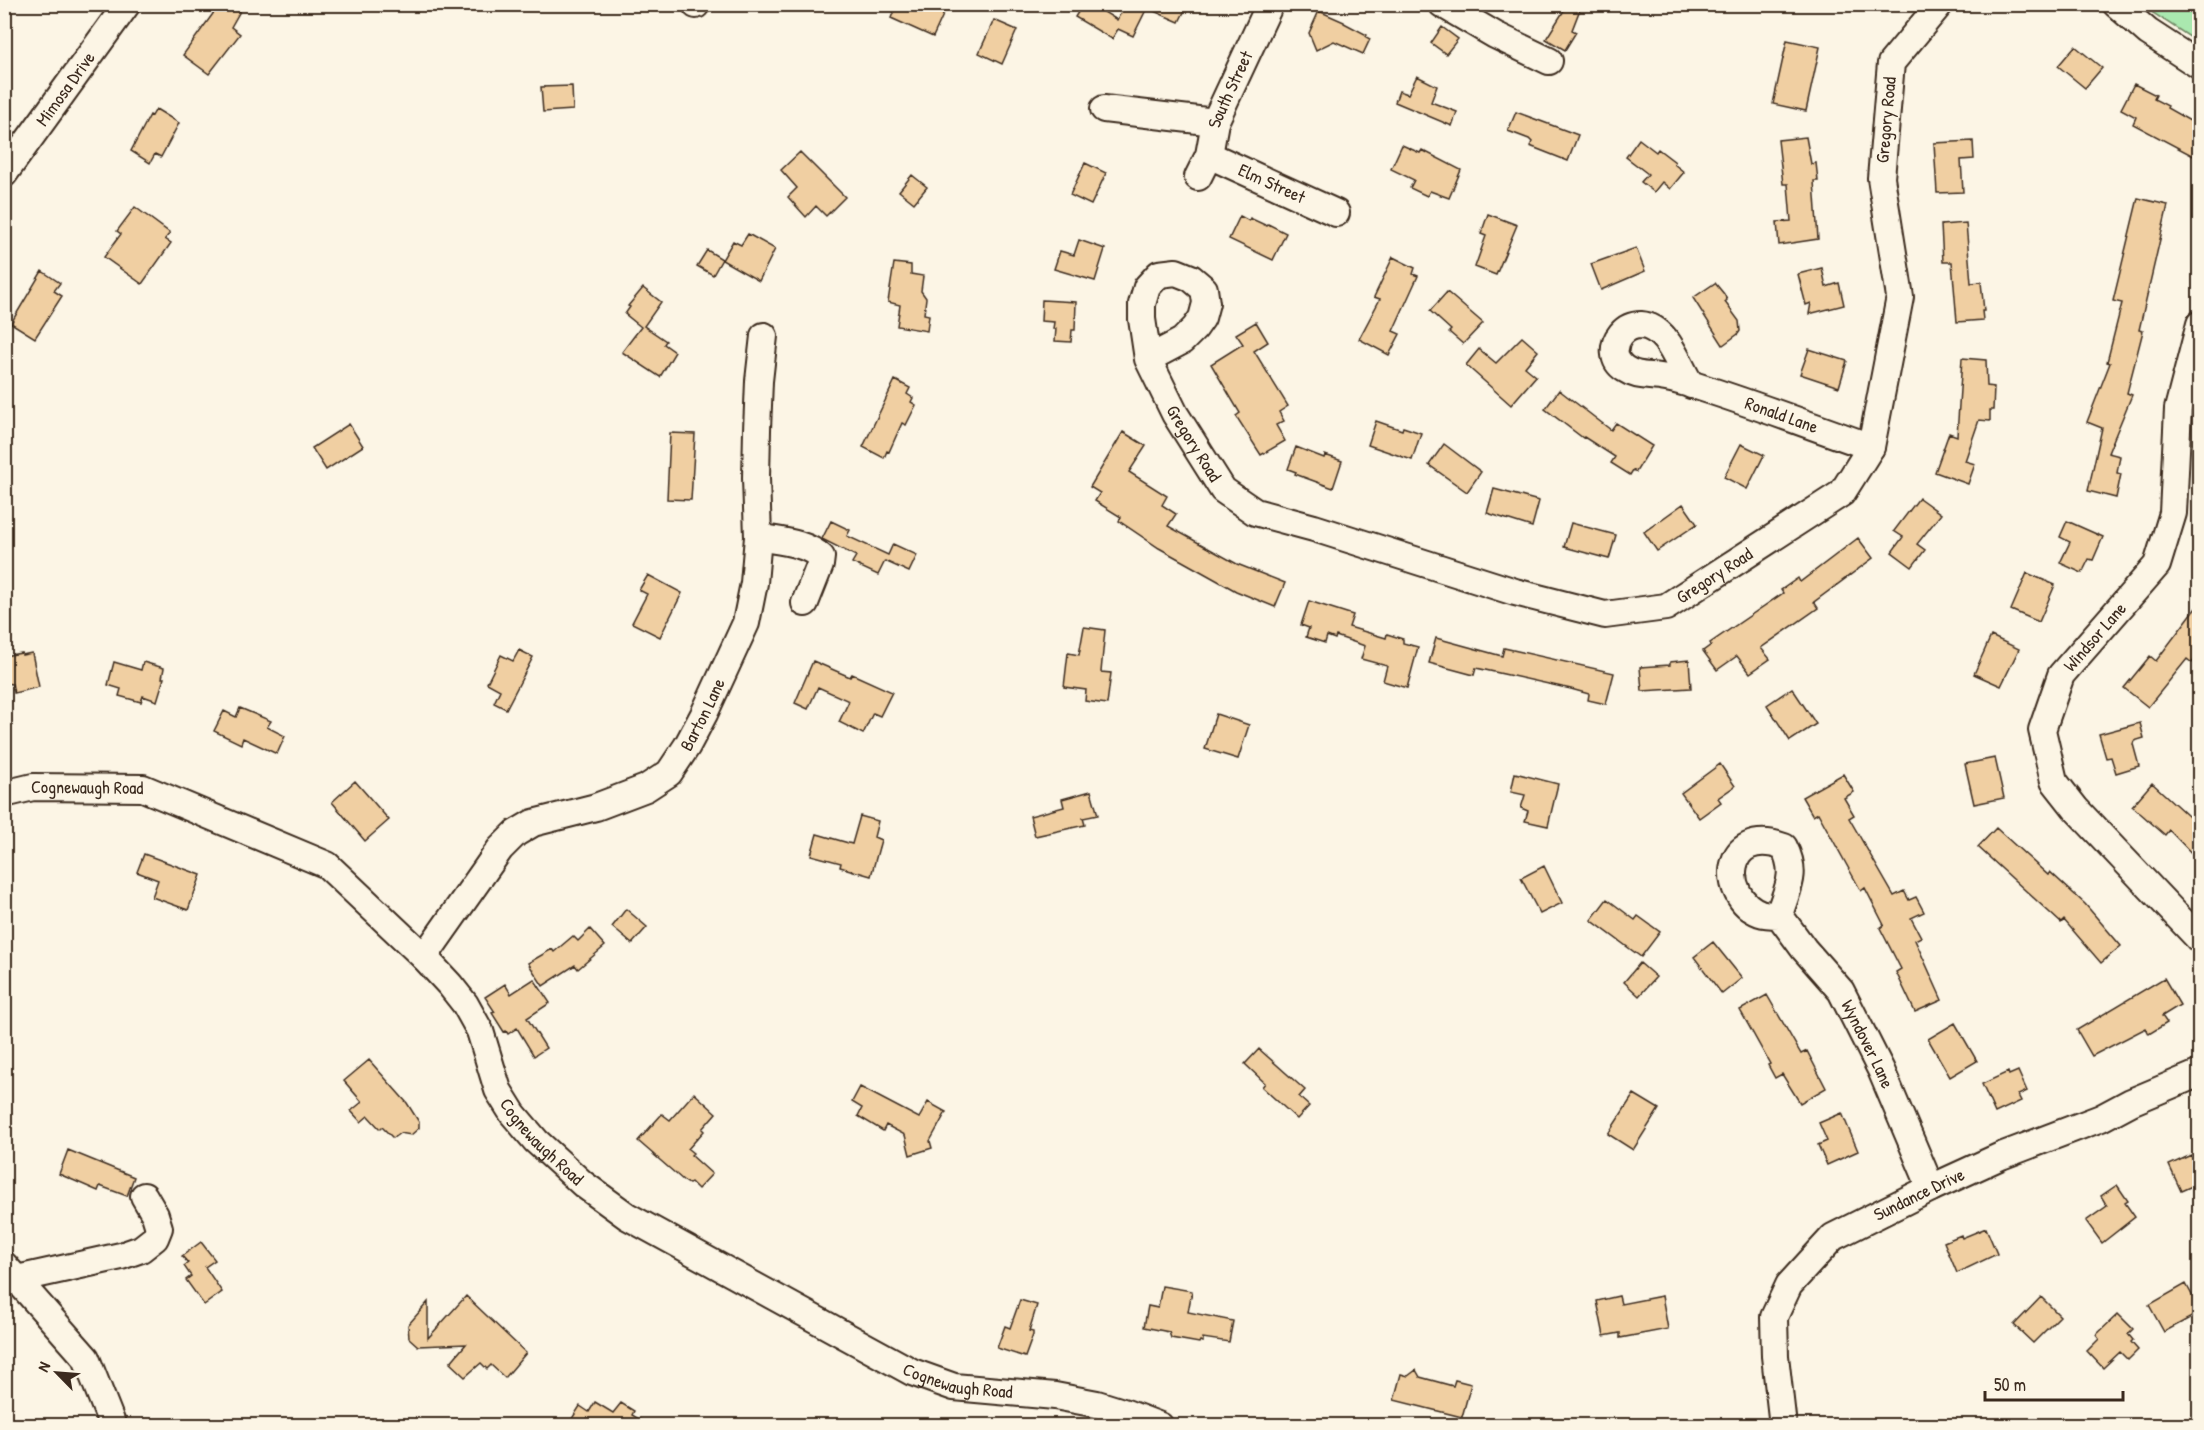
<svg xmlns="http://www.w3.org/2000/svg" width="2204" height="1430" viewBox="0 0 2204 1430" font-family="'Patrick Hand',sans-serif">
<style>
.green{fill:#aae8af;stroke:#728966;stroke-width:1.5}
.building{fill:#f0cfa2;stroke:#3b2a1e;stroke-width:1.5}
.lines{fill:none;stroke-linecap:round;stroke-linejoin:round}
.minor-casing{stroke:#3b2a1e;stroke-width:30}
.minor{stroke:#fcf5e5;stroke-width:26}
.labels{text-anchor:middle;stroke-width:5;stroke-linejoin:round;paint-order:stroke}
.street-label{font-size:18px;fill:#3b2a1e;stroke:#fcf5e5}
</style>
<rect width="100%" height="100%" fill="#fcf5e5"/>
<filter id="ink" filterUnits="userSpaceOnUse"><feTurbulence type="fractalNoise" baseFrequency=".0167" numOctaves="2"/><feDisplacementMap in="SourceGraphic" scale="12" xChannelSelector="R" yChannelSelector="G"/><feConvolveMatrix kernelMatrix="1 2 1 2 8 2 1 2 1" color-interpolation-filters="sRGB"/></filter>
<g filter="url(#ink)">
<path class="green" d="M2141 5H2199V43Z"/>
<path class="building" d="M220 4H244L231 27 240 34 209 74 183 55Z
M897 4H948L933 37 891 18Z
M1083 4H1091L1117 20 1124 7 1128 8 1130 4H1188L1179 22 1147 8 1133 36 1118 29 1112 39 1075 17Z
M1568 4H1582L1572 30 1576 32 1565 50 1546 39Z
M1319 11 1344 22V23L1367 35 1366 37 1370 39 1363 54 1334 41 1316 50 1309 33Z
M994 20 1017 30 1002 64 979 53Z
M1442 27 1458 39 1446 54 1431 43Z
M1787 40 1820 47 1806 111 1773 104Z
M2075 46 2102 68 2085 88 2058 66Z
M1417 76 1437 86 1431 102 1457 112 1452 126 1395 102 1399 91 1408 94Z
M2134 84 2156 95 2154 99 2168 106 2167 108 2199 126V159L2133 124 2136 117 2121 109Z
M572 86 573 110 543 112 541 87Z
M156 109 179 123 161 157 155 154 150 163 131 151 150 115 152 116Z
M1516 112 1578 135 1568 161 1530 146 1532 142 1529 139 1508 131Z
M1806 137 1811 164 1816 163 1818 181H1814L1818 239 1779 245 1777 222 1791 221 1788 184H1783L1778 140Z
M1639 139 1656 152 1658 149 1675 162 1674 164 1684 172 1670 189 1662 182 1654 192 1641 182 1648 174 1626 157Z
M1973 141 1974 159 1961 160 1963 192 1937 193 1934 143Z
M1402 145 1420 153 1422 150 1461 170 1449 198 1430 191 1427 196 1410 188 1414 180 1391 169Z
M800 152 845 197 826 216 816 206 806 217 788 197 797 188 781 170Z
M1085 163 1106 173 1091 205 1070 195Z
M912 175 927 187 914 203 899 191Z
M2138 198 2168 205 2139 330 2143 331 2127 393 2132 395 2108 453 2120 456 2117 473 2121 474 2116 498 2088 491 2102 428 2087 422 2110 363 2107 362 2122 303 2113 301Z
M135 207 170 233 165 239 171 243 142 284 104 257 121 234 117 231Z
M1488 214 1517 225 1496 275 1475 267 1486 236 1481 234Z
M1240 216 1249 221 1250 218 1267 226 1268 224 1286 233 1273 260 1229 239Z
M1966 223 1971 283 1981 282 1984 311H1982L1983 320 1957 322 1952 262H1943L1941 225Z
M748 234 775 249 759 281 722 260 733 241 741 245Z
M1079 240 1105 249 1095 281 1054 269 1060 251 1074 255Z
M1636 248 1645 271 1601 290 1591 264Z
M707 250 722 259 713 275 697 266Z
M1393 257 1415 268 1413 274 1418 276 1393 331 1400 334 1389 355 1359 339 1380 299 1374 297Z
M894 263 911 265V274L923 276 921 291 926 298 924 314 929 315 927 331 897 326 900 305 888 302Z
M1822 268 1826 287 1839 283 1844 305 1809 314 1811 303 1806 305 1798 274Z
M42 271 60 283 54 291 62 296 35 338 11 323Z
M1715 283 1724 294 1727 300 1725 302 1739 321 1740 331 1738 334 1723 345 1693 298Z
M643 288 661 302 644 326 666 341 664 344 675 352 660 377 622 352 641 327 625 314 630 307 628 306Z
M1447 292 1483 323 1463 344 1449 332 1451 330 1430 311Z
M1042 300 1076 302 1075 330H1072L1071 342 1055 341 1056 329H1053L1054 322 1041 321Z
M1256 322 1268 342 1254 351 1288 406 1279 412 1284 421 1276 425 1285 441 1261 455 1236 416 1240 413 1211 364 1243 344 1236 334Z
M1522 337 1538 351 1525 367 1536 376 1511 405 1466 365 1479 349 1496 363Z
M1809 349 1847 361 1839 387 1800 374Z
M1962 358 1986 360 1987 386 1994 387 1993 410H1990V421L1979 420 1965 461 1975 464 1968 484 1935 472 1949 433 1957 436Z
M895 380 910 388 907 394 913 398 911 402 916 405 906 425 902 423 889 452 887 451 884 458 863 447Z
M1559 390 1611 430 1616 423 1652 446 1636 472 1633 470 1630 475 1611 463 1615 457 1584 437 1583 438 1545 409Z
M1376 421 1402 430 1403 427 1421 433 1412 460 1368 445Z
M349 424 363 446 326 470 312 448Z
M1123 432 1146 446 1129 472 1167 496 1162 505 1176 514 1168 526 1237 564 1285 583 1275 607 1236 591 1159 548 1119 521 1121 517 1095 501 1100 493 1090 487Z
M670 433 695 434 691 500 667 499Z
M1444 444 1481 472 1467 492 1429 465Z
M1741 444 1764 455 1747 489 1724 477Z
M1296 447 1324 458 1325 455 1342 461 1333 488 1295 474 1296 472 1288 469Z
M1494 489 1539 501 1532 527 1487 513Z
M1919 498 1941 514 1917 544 1925 550 1912 567 1892 552 1903 537 1894 531Z
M1683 504 1697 524 1657 551 1644 532Z
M831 521 850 530 847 536 888 555 893 544 917 555 909 572 885 561 878 575 852 563 856 556 822 539Z
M2067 521 2103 537 2093 560 2089 559 2082 573 2060 563 2070 542 2060 537Z
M1571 523 1616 535 1609 559 1564 547Z
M1858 538 1873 558 1814 602 1818 608 1761 648 1770 659 1750 673 1737 656 1717 670 1703 651 1711 645 1710 643 1783 593 1781 590 1798 578 1800 582Z
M2027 573 2055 585 2039 622 2011 610Z
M648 575 682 593 660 637 632 623 647 594 639 590Z
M1309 601 1353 615 1349 627 1386 638 1387 634 1403 639V643L1418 647 1407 688 1383 681 1387 666 1361 659 1365 646 1336 636 1335 639 1327 636 1325 643 1306 637 1309 628 1301 625Z
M2199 604V653L2192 663 2187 659 2148 707 2124 688 2150 656 2156 661Z
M1084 627 1105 630 1101 672 1111 673 1107 704 1085 701 1086 690 1064 687 1068 653 1079 655Z
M1991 636 2019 649 2001 686 1974 674Z
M1436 638 1502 656 1504 648 1614 673 1606 704 1588 700 1589 694 1571 689 1476 668 1474 675 1429 663Z
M519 650 533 657 506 709 494 703 500 690 487 683 501 655 513 661Z
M22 653V655L32 653 39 687 14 693 12 684 4 683V656Z
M1689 660 1691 688 1642 691 1640 667 1670 665V662Z
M813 661 850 677 852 674 892 692 880 716 873 713 863 734 839 722 849 701 818 687 808 709 795 703Z
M114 662 141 670 143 662 164 668 162 678H164L157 701 143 696 141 702 119 696 121 689 108 685Z
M1792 688 1816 724 1790 741 1767 705Z
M240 708 271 721 267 727 285 736 277 754 243 738 241 744 214 731 224 711 236 717Z
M1216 714 1249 725 1238 759 1205 749Z
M2140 723 2144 738 2134 741 2133 744 2139 766 2116 773 2111 757 2106 758 2099 734Z
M1995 758 2004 798 1974 804 1965 764Z
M1720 764 1735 786 1718 798 1721 802 1699 818 1681 793Z
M1515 773 1558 784 1548 826 1525 821 1528 811 1521 808 1525 795 1511 792Z
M1843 774 1854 792 1844 798 1854 815 1849 818 1894 896 1904 891 1909 900 1916 897 1924 912 1911 918 1921 937 1915 940 1942 1000 1915 1012 1896 972 1901 969 1880 928 1884 925 1865 888 1861 891 1818 813 1813 816 1802 797Z
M355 781 389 820 365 841 332 802Z
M2152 783 2199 826V861L2169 830 2165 835 2132 806Z
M1091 791 1098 815 1083 818 1085 825 1035 836 1030 816 1064 807 1062 799Z
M860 816 878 821 874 837 881 840 871 876 840 867 841 863 811 855 817 834 852 844Z
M1996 828 2048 875 2050 872 2085 904 2121 946 2101 963 2064 920 2061 923 1978 847Z
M144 854 201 875 188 910 152 897 158 880 137 872Z
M1544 866 1562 903 1540 914 1521 878Z
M1607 899 1635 920 1638 916 1660 932 1641 957 1591 920Z
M626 909 647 927 632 944 612 927Z
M590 929 605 946 578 969 575 965 543 986 528 963 552 949 554 952 573 936 578 941Z
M1713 942 1742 978 1722 994 1694 957Z
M1640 963 1656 977 1639 996 1624 982Z
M2164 978 2180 1005 2162 1016 2167 1023 2149 1034 2146 1028 2092 1056 2077 1030Z
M534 979 550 1003 527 1018 546 1048 534 1056 517 1028 508 1034 506 1031 504 1032 492 1013 495 1012 485 997 505 984 511 994Z
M1767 995 1801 1054 1807 1051 1826 1088 1800 1103 1782 1074 1775 1078 1768 1065 1770 1064 1740 1010Z
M1955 1023 1977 1061 1950 1077 1928 1039Z
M1259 1049 1305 1090 1299 1097 1309 1106 1297 1119 1262 1087 1265 1083 1245 1064Z
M369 1060 407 1103 419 1122V1128L411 1135 400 1133 393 1138 382 1127 380 1129 368 1116 361 1122 351 1111 362 1102 344 1081Z
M2018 1071 2027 1091 2018 1095 2021 1101 1995 1113 1982 1084 2008 1072 2009 1075Z
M860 1087 919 1118 928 1102 946 1112 930 1141 932 1148 910 1155 905 1135 886 1125 883 1131 858 1116 862 1108 852 1102Z
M694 1093 716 1113 702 1129 704 1131 688 1149 693 1153 691 1155 712 1174 698 1189 691 1182 689 1184 684 1181 638 1141 662 1114 670 1120Z
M1634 1094 1659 1109 1633 1150 1608 1134Z
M1842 1113 1858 1151 1827 1165 1818 1145 1827 1141 1819 1123Z
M68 1150 134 1177 127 1196 100 1186 98 1191 59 1174Z
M2191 1155 2194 1160 2199 1157V1183L2181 1191 2169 1165Z
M2117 1185 2128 1201 2125 1203 2135 1217 2102 1243 2086 1221 2107 1206 2101 1196Z
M1986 1228 1997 1254 1957 1273 1944 1242 1961 1235 1962 1238Z
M201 1242 215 1260 205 1267 222 1292 204 1305 186 1280 191 1276 184 1266 188 1263 182 1256Z
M2186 1284 2199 1308V1313L2164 1332 2149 1305Z
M1162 1286 1192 1291 1188 1312 1233 1321 1229 1342 1203 1338V1342L1200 1341 1199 1343 1188 1341 1171 1338 1169 1332 1144 1327 1148 1306 1158 1308Z
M466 1296 526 1353 505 1378 491 1365 487 1369 481 1363 465 1377 450 1363 466 1344 418 1346 409 1338 408 1325 428 1302V1338Z
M1619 1296 1621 1304 1662 1296 1668 1329 1620 1338V1333L1604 1336 1597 1301Z
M2041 1297 2060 1316 2033 1343 2014 1325Z
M1020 1300 1037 1305 1029 1331 1033 1332V1335L1025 1357 997 1348 1005 1326 1010 1328Z
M2118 1314 2133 1329 2128 1334 2133 1340 2131 1342 2138 1350 2128 1360 2120 1352 2103 1368 2087 1351 2099 1339 2096 1335Z
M1416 1370 1420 1377 1453 1386 1455 1380 1471 1384 1462 1417 1394 1400 1401 1374 1408 1376Z
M595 1402 613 1413 621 1403 634 1411 632 1415 649 1425H568L580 1406 589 1412Z"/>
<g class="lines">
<g class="minor-casing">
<g id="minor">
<path d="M1442 4 1495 35 1549 61"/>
<path d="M2116 4 2148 32 2200 66"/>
<path d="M696 5V4"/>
<path d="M1104 109 1215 122"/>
<path id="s1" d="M1209 155 1336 213"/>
<path id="s2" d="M4 174 127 4"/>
<path id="s3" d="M1198 177 1209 155 1215 122 1270 4"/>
<path d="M2200 324 2178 409 2173 513 2157 565 2061 675 2042 730 2054 781 2076 809 2200 940"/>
<path id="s4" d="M1148 359 1182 341 1195 328 1202 318 1206 303 1204 289 1191 278 1176 272 1159 274 1147 287 1142 304V319L1148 359 1175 414 1223 490 1255 512 1314 528 1515 592 1605 615 1666 607 1842 493 1871 447 1900 297 1881 178 1891 63 1940 4"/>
<path id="s5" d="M1691 385C1678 365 1668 327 1641 325 1632 325 1626 328 1621 334 1612 345 1612 361 1625 369 1637 377 1646 375 1660 377 1670 378 1680 381 1690 384 1751 403 1811 426 1871 447"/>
<path d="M758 537C777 541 806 542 821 557L820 565 805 603"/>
<path id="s6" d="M4 794 33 787 143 788 327 865 424 957 450 985 465 1004 480 1031 498 1090 513 1114 536 1141 583 1184 627 1216 912 1372 954 1387 1055 1396 1097 1404 1126 1413 1160 1426"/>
<path id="s7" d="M1779 915C1787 888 1798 875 1784 847 1723 825 1719 897 1760 913 1766 915 1773 915 1779 915L1804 949 1841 991 1881 1070 1931 1188"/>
<path id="s8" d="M424 957 500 849 516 833 533 823 596 807 646 788 669 773 687 746 704 714 746 623 754 583 758 537 756 478 757 430 759 381 764 336"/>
<path d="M4 1265 86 1358 113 1426"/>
<path d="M17 1279 121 1256 141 1249 155 1238 159 1228 155 1215 144 1196"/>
<path id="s9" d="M1783 1426 1775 1356 1774 1317 1789 1285 1833 1237 1931 1188 2001 1156 2101 1118 2131 1102 2200 1073"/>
</g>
</g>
<use href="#minor" class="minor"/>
</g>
</g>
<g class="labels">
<g class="street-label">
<text dy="6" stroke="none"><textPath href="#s2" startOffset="105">Mimosa Drive</textPath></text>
<text dy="6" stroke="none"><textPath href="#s3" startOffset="94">South Street</textPath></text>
<text dy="6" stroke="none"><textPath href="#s4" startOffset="1452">Gregory Road</textPath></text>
<text dy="6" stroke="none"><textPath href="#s1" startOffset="69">Elm Street</textPath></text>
<text dy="6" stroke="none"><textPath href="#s5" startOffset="308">Ronald Lane</textPath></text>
<text dy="6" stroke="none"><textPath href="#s4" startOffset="336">Gregory Road</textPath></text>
<text dy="6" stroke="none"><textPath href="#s4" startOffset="914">Gregory Road</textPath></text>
<text transform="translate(2095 637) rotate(-49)" y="6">Windsor Lane</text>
<text dy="6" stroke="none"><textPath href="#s8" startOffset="388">Barton Lane</textPath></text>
<text dy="6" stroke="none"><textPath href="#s6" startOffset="84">Cognewaugh Road</textPath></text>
<text dy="6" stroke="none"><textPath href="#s7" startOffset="368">Wyndover Lane</textPath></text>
<text dy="6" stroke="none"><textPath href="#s6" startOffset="696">Cognewaugh Road</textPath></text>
<text dy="6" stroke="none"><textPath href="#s9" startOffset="306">Sundance Drive</textPath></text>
<text dy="6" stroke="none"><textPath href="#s6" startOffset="1182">Cognewaugh Road</textPath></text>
</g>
</g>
<rect width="2204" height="1430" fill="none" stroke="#fcf5e5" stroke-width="24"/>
<rect x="12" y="12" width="2180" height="1406" fill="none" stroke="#3b2a1e" stroke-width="2" filter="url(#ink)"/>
<g transform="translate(57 1373) rotate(295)" stroke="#fcf5e5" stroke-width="4.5" paint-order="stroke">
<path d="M0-4.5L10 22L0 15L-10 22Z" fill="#3b2a1e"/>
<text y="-9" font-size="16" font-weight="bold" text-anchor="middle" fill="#3b2a1e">N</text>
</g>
<path d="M1985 1391v9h138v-9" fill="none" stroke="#3b2a1e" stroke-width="3"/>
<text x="1994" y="1391" font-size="18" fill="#3b2a1e" stroke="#fcf5e5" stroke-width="4.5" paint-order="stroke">50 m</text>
</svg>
